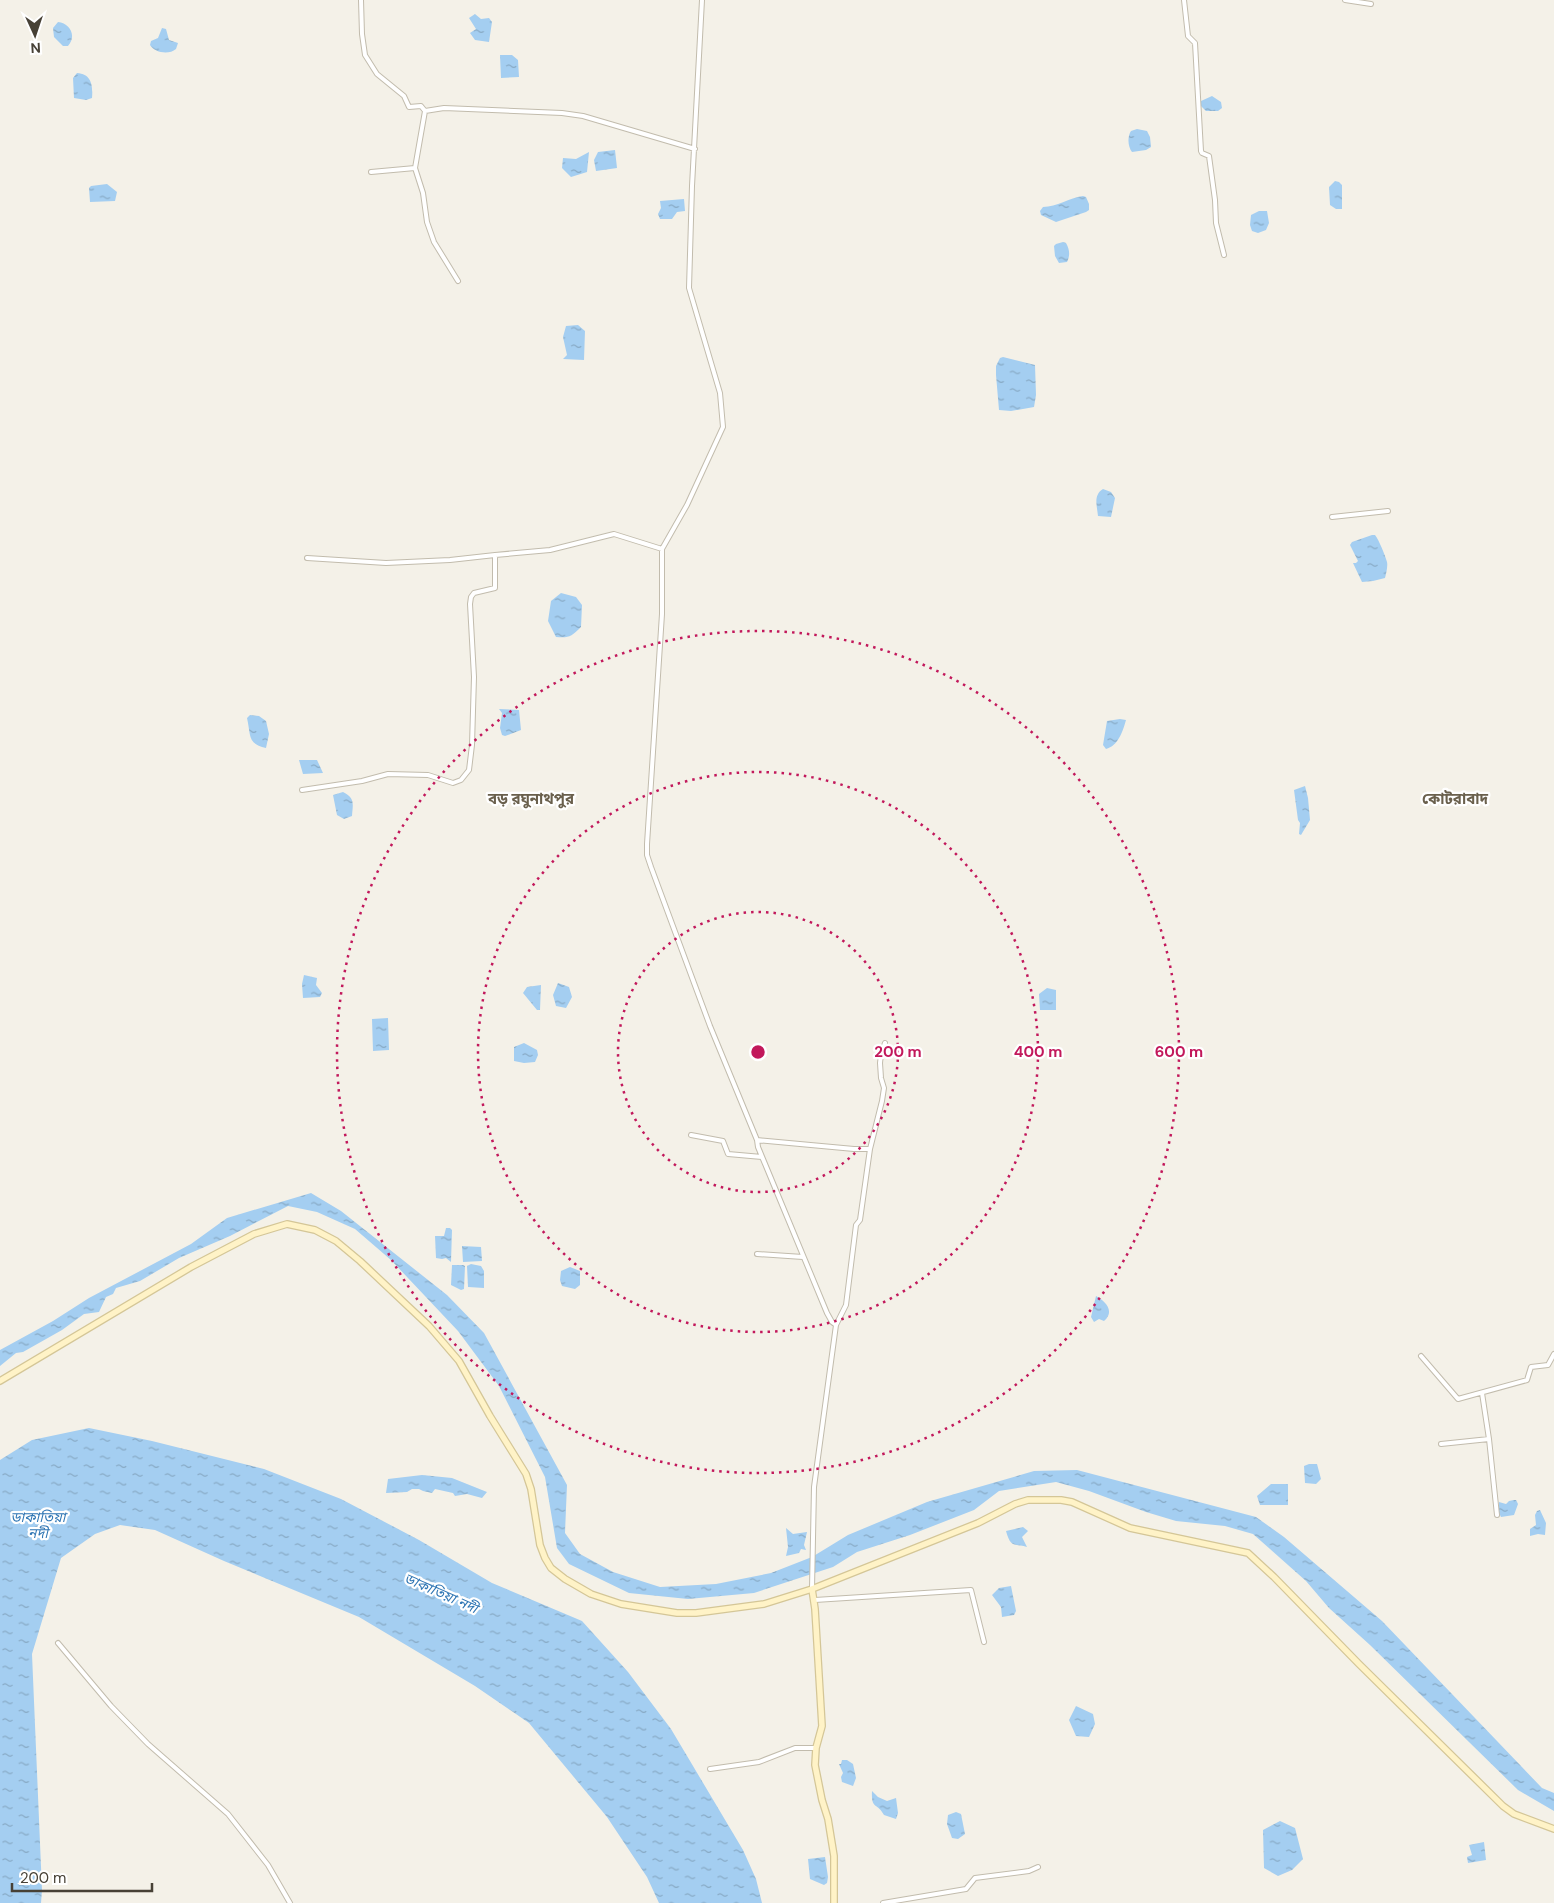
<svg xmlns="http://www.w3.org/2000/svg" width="1554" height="1903" viewBox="0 0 1554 1903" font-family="'DM Sans','Noto Sans Bengali',sans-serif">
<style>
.water{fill:url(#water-ripples)}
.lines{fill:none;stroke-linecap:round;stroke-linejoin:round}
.street-casing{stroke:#c2bcad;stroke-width:6}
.secondary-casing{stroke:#d4c697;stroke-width:8}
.street{stroke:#fff;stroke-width:4}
.secondary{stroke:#fff3c7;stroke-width:5.5}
.ring{fill:none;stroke:#c2185b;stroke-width:2.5;stroke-dasharray:2.5 5}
.labels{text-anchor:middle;stroke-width:4.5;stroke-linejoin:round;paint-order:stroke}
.water-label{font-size:14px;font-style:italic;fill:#2f76b4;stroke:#fff}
.quarter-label{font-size:15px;font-weight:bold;fill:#6a604d;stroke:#fff}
.centre{fill:#c2185b;stroke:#fff;stroke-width:2.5}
.ring-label{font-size:15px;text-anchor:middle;font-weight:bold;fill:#c2185b;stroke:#fff;stroke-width:4.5;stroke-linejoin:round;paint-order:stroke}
</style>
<defs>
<pattern id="water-ripples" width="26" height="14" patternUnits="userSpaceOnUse" patternTransform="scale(1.25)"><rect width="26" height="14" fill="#a4cef1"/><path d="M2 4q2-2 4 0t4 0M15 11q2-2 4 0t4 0" fill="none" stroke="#87a9c4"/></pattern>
</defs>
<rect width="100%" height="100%" fill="#f4f1e8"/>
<path class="water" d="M475 14 481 19 489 18 492 22 489 42 475 40 470 33 476 29 469 18Z
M58 22C70 23 77 36 68 46H63L54 37 53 28Z
M162 28 166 29 169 40 178 43 176 49C169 55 155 53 150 45L151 41 158 38Z
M500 55H512L518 60 519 77 501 78Z
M77 73C92 74 93 86 92 98L86 100 74 98 73 78Z
M1212 96 1221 102 1222 108 1218 111H1206L1201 106V101Z
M1137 129 1147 131 1150 137 1151 147 1146 150 1132 152C1128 147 1127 137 1131 131Z
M615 150 617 168 596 171 594 160 598 152Z
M589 152 587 172 571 177 562 168 563 158 576 159Z
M1335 181 1339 182 1342 185V209H1336L1330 205 1329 187Z
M107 184 117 192 115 201 90 202 89 188 91 186Z
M1083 196 1086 197 1089 204V210L1086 212 1056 222 1041 215 1040 211 1043 207C1057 207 1069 198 1083 196Z
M684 199 685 211 677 212 672 219H660L658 214 661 208 660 201Z
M1259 211H1267L1269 223 1266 230 1258 233 1252 231 1250 225 1251 215Z
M1063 242 1066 243C1070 250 1070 256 1067 262L1059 263 1055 256 1054 246 1056 244Z
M578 325 585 331 584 360 563 359 567 355 563 337 566 326Z
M1003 357 1035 365 1036 395 1034 407 1011 411 999 410 996 375V366L1000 358Z
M1103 489 1111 492 1115 498 1111 517 1098 516C1097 506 1093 495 1103 489Z
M1372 535H1375C1379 540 1385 555 1387 562 1388 566 1386 574 1385 578L1373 581 1362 582 1353 563H1356L1358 561 1350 545 1352 542Z
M561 593 576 597 582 605 581 627C571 637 569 638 556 637L548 621 551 601Z
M499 709 519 710 521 730 505 736 502 735 500 728 502 713Z
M250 715 259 716 266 721 269 734 266 748C247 744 251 735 247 718Z
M1120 719 1126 720C1123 731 1118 746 1106 749L1103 745 1107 721Z
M299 760H317L323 773 303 774Z
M1305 786 1308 798 1310 820 1301 835 1299 834 1300 823 1298 820 1294 790Z
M343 792C355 798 353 803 352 816L344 819 337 815 333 795Z
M304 975 317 978 316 985 322 993 320 997 303 998 302 984Z
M558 983 569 987 572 997 566 1008 556 1006 553 995Z
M541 985 540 1010H537L523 993 527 987Z
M1047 988 1056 990V1010H1040L1039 994Z
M388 1018 389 1050 373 1051 372 1019Z
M524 1043 537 1050 538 1055 535 1062 524 1063 514 1061V1047Z
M311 1193 341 1211 447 1295 484 1333 567 1485 565 1533 580 1554 613 1572 660 1587 716 1584 771 1573 812 1557 848 1535 927 1502 1034 1471 1077 1470 1256 1517 1284 1537 1382 1621 1542 1788 1554 1793V1811L1518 1790 1370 1645 1329 1608 1306 1581 1253 1534 1225 1526 1176 1521 1146 1512 1089 1491 1056 1482 999 1491 974 1510 910 1535 857 1552 833 1567 754 1593 688 1599 629 1593 569 1564 557 1548 545 1477 499 1386 458 1331 391 1260 355 1229 317 1212 288 1206 230 1236 179 1258 140 1281 116 1288 113 1294 106 1297 99 1312 84 1314 62 1330 23 1352 16 1353 0 1366V1350L53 1321 89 1298 191 1244 227 1218Z
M446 1228H450L452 1230 451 1262 446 1258 442 1259 436 1258 435 1236H444Z
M462 1246 481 1247 482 1261 463 1262Z
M471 1264 481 1266 484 1271V1288L468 1287 467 1266Z
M452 1265H463L465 1266 464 1289 461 1290 451 1285Z
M570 1267 580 1271V1285L575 1289 562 1286 560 1280 561 1271Z
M1096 1296C1104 1300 1116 1311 1104 1321L1099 1319 1094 1322 1091 1317Z
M89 1428 152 1441 264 1469 341 1499 419 1540 492 1583 582 1621 628 1672 671 1729 743 1850 756 1879 762 1903H659L647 1877 607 1817 529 1723 475 1686 359 1617 224 1561 155 1530 120 1525 95 1534 61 1558 32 1654 42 1890 41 1903H0V1460L32 1440Z
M1309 1464H1317L1321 1479 1316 1484 1305 1483 1304 1466Z
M422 1475 452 1478 487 1492 482 1498 467 1494 455 1496 453 1493 435 1489 432 1493 423 1491 419 1489H412L407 1492 386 1493 388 1479Z
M1271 1484H1288V1505H1260L1257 1496Z
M1514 1500H1516L1518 1504 1514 1515 1501 1517 1499 1513V1502L1506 1504 1509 1501Z
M1540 1510 1546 1523 1545 1535 1538 1534 1530 1536V1529L1536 1525 1535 1515 1537 1511Z
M1023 1527 1028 1531 1022 1537 1027 1547C1013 1543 1011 1548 1006 1531Z
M786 1528 793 1534 807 1532 804 1545 806 1550 801 1549 799 1553 786 1556 788 1547Z
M1011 1586 1016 1611 1014 1615 1002 1617 1001 1607 992 1595 999 1588Z
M1076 1706 1093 1714 1095 1724 1089 1737 1076 1736 1069 1720Z
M842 1760H847L853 1764 856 1778 853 1786 842 1782 841 1777 843 1773 839 1764H841Z
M872 1791 878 1797 887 1801 896 1798 898 1813 896 1819 884 1815C877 1802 871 1810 872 1791Z
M956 1812 961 1814 965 1834 958 1839 952 1838 947 1824 948 1815Z
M1280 1821 1295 1828 1303 1859 1292 1870 1278 1876 1264 1868 1263 1830Z
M1484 1842 1486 1860 1468 1863 1467 1857 1472 1855 1469 1845Z
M825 1857 828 1877 827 1883 824 1885 810 1879 808 1859Z"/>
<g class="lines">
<g class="street-casing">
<path id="street" d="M361 0 362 34 365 55 377 74 404 96 409 107 421 106 425 111 444 108 562 113 583 116 695 149
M702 0 692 186 689 288 720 393 723 427 687 505 662 549V614L647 844V855L651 867 710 1026 757 1140 758 1147 827 1313 832 1322 836 1325
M1184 0 1188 36 1195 43 1201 151 1202 153 1209 156 1215 200 1216 223 1224 255
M1345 0 1371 4
M425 111 415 168 423 193 427 222 434 242 458 281
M371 172 415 168
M1332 517 1388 511
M495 555 550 550 614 534 662 549
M302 790 362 781 388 774 428 775 453 783 461 780 469 770 472 745 474 677 470 604 471 597 474 593 495 588V555L450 560 386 563 307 558
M691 1135 723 1141 728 1154 762 1157
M757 1140 854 1149H870
M757 1254 803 1257
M1421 1356 1458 1399 1527 1380 1531 1367 1548 1365 1554 1354
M1482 1393 1489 1439 1497 1515
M1441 1444 1489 1439
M812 1589 814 1487 836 1325 846 1305 856 1225 860 1220 870 1149 882 1101 884 1088 881 1078 880 1063 881 1054 885 1043
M815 1600 971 1590 984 1642
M58 1643 111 1706 148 1744 228 1814 268 1865 290 1903
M710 1769 759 1762 795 1748H816
M883 1903 966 1889 975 1878 1029 1871 1038 1867"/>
</g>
<g class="secondary-casing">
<path id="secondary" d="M0 1381 191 1267 254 1234 287 1224 315 1230 336 1241 360 1261 429 1326 459 1361 490 1416 526 1474 531 1489 540 1545 545 1558 551 1568 565 1579 591 1594 621 1604 677 1613H696L764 1604 812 1589 978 1523 1015 1504 1028 1500H1061L1072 1502 1130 1528 1248 1553 1274 1577 1359 1664 1503 1806 1514 1814 1554 1829
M812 1589 815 1609 822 1726 816 1748 815 1765 822 1800 828 1819 834 1856V1903"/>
</g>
<use href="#street" class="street"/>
<use href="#secondary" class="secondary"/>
</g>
<g class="ring">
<circle cx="758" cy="1052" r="140"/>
<circle cx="758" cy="1052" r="280"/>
<circle cx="758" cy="1052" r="421"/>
</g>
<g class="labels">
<g class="water-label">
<text x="38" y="1522">ডাকাতিয়া<tspan x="38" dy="16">নদী</tspan></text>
<text transform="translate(441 1593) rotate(24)" y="5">ডাকাতিয়া নদী</text>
</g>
<g class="quarter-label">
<text x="531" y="804">বড় রঘুনাথপুর</text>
<text x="1455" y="804">কোটরাবাদ</text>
</g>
</g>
<circle cx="758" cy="1052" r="8" class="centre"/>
<g class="ring-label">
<text x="898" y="1057">200 m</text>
<text x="1038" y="1057">400 m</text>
<text x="1179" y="1057">600 m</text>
</g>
<g transform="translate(35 35) rotate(177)" stroke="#ffffff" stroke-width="4" paint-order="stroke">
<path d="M0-4L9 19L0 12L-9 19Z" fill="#474136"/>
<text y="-8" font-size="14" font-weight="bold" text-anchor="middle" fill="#474136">N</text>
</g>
<path d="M12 1883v8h140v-8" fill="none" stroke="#474136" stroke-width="2.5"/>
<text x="20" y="1883" font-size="15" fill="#474136" stroke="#ffffff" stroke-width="4" paint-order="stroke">200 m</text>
</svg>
